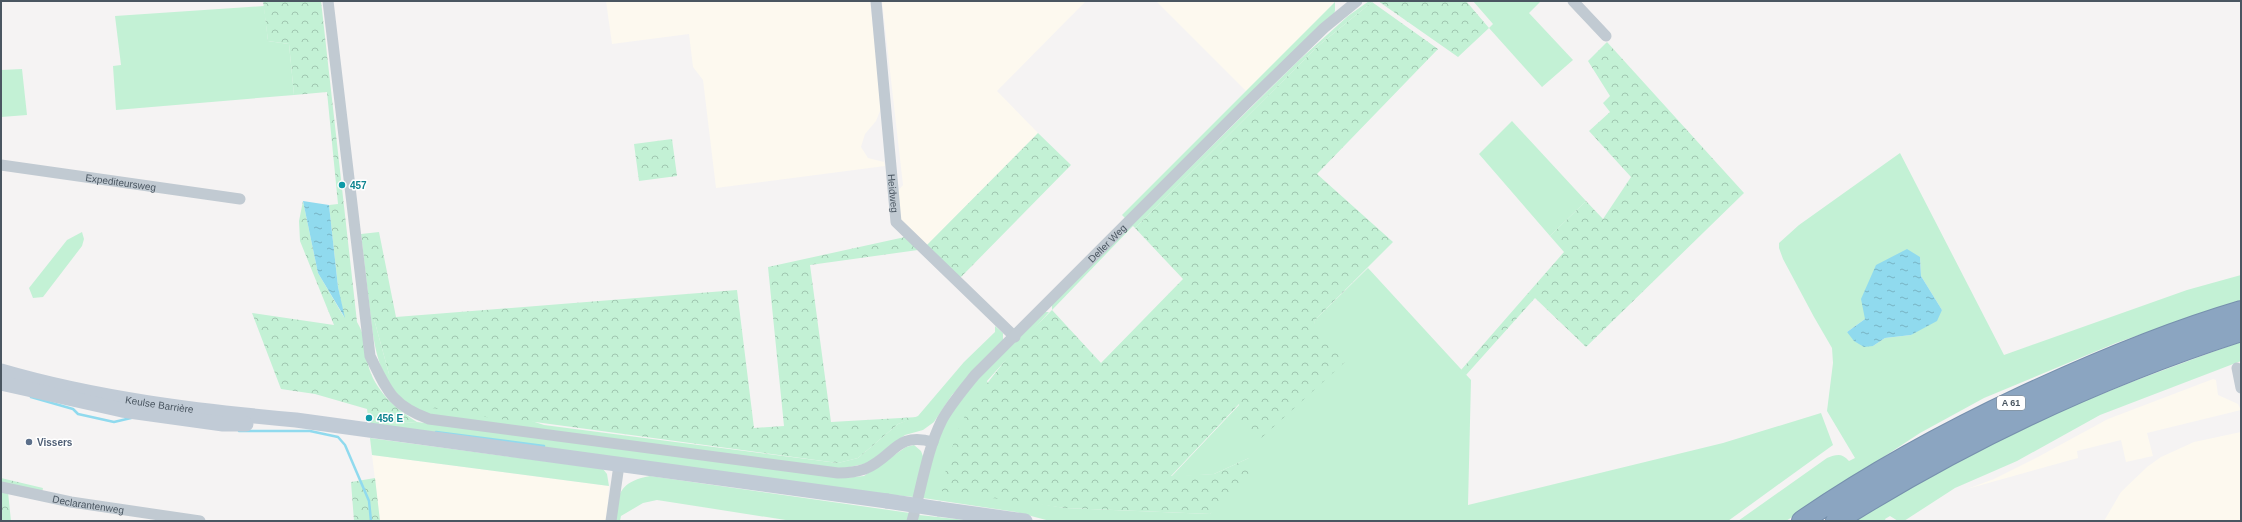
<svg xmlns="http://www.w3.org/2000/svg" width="2242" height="522" viewBox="0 0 2242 522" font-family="Arial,sans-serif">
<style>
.commercial{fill:#fdf9ef}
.green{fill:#c3f1d5;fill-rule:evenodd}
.forest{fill:url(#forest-crowns)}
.water{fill:url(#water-ripples)}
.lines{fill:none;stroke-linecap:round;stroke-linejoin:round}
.stream{stroke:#90daee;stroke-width:2.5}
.highway-casing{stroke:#7690ad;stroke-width:22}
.street{stroke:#c1cad2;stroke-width:11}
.secondary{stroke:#c1cbd6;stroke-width:15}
.highway{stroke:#8ba5c1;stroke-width:20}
.secondary-bridge{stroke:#c1cbd6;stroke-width:15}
.culture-dot{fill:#0f9aa8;stroke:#fff;stroke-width:1.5}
.service-dot{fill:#5c6f8a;stroke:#fff;stroke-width:1.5}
.labels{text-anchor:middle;stroke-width:3;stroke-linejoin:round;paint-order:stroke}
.shield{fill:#fff;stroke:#808990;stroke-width:1}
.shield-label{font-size:9px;font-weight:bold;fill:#4a5661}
.street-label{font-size:10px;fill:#4a5661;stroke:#fff}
.culture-label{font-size:10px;font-weight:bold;fill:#0d838f;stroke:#fff;text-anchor:start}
.service-label{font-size:10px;font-weight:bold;fill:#4e5e75;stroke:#fff;text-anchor:start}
</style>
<defs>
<pattern id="forest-crowns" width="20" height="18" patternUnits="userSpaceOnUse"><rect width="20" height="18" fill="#c3f1d5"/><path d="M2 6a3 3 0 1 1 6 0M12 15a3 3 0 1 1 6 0" fill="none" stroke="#a0c6b0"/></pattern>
<pattern id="water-ripples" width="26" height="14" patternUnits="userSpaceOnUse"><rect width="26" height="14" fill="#90daee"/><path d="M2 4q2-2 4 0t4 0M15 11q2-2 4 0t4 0" fill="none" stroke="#78b4c4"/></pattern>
</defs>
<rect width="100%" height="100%" fill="#f5f3f3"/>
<path class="commercial" d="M606 1H870L881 100 880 111 876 121 865 134 861 147 868 158 884 162 885 166 716 188 703 80 693 67 689 34 612 44Z
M882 1H1086L997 91 1038 133 927 245 900 220 897 192 903 185Z
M1156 1H1335V2L1246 91Z
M2213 379 2216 380 2218 395 2238 404 2241 410 2147 433 2153 456 2126 462 2121 440 2077 451 2078 458 1967 489 1994 479 2036 458 2108 419Z
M2241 432V521H2104L2121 492 2147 467 2161 457 2194 442Z
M372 455 609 486 607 521H380Z"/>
<path class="green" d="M1369 1 1372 2 1318 46 1135 228 1133 226 1052 310V304L1297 62 1348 16Z
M1473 1H1541L1529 13 1573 60 1542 87 1489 28 1493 24Z
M1335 2V11L1332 18 1126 219 1122 215Z
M264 6 268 41 289 44 294 95 116 110 113 66 121 65 115 16Z
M22 69 27 115 1 117V70Z
M1512 121 1586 201 1550 236 1479 154Z
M1900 153 2004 355 2187 290 2241 275V300L2116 343 1984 398 1920 433 1786 521H1738L1827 458C1837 454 1842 453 1849 461L1855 458 1827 411 1833 363 1832 348 1814 317 1783 259 1779 248V243L1799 225ZM1920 257 1921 276 1942 310 1911 335 1885 338 1873 346 1847 332 1865 319Z
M82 232 84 239 82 246 43 297 33 298 29 288 67 240Z
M1368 268 1471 380 1468 505 1723 443 1821 413 1833 445 1728 521H1050L1016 512 923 498C929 473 934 444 946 422 967 384 1014 344 1045 312H1049L987 381 1029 502 1065 508 1210 514 1249 458 1214 474 1171 477 1240 404 1344 363 1313 328 1315 320Z
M371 319H374L389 374 544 425 838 463 858 458 898 424 918 416 964 362 995 332V326L1003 333V342L952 395 934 422 923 430 905 435 868 463 841 469 434 416C427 413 417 411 411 406 381 384 375 354 371 319Z
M2241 342V361L2100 415 2017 461 1955 488 1904 521H1898L1890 516 1885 519 1886 521H1856C1974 441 2107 389 2241 342Z
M417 422 844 478 864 476 906 447 914 445 921 451 924 459 914 497 830 489 369 425Z
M370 438 603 469 607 474 609 486 372 455Z
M650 476 910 513 908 521H792L657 500 643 503 621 516 620 521H615C618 493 619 482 650 476Z
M919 515 975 521H917Z"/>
<path class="forest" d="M263 1H321L357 322C365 335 366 349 368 364 374 390 396 409 417 422L369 425 367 409 315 394 281 389 252 313 334 325 300 241 299 221 303 201 318 273 344 317 338 287 329 205 338 204 327 92 294 95 289 44 268 41Z
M1378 1H1466L1489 28 1458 57Z
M1372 2 1438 49 1317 174 1393 242 1315 320 1314 328 1345 362 1258 441C1239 433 1241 421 1239 404L1171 476 1214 474 1249 458 1251 468 1247 477 1210 514 1065 508 940 491 956 434 970 405 1019 343 1052 310 1101 363 1183 279 1135 228 1318 46Z
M1607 42 1744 193 1586 347 1535 298 1466 375 1461 370 1564 252 1550 236 1586 201 1603 219 1631 177 1589 131 1610 112 1603 103 1610 96 1588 61Z
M1038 133 1071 165 960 278 927 245Z
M672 139 677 176 639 181 634 144Z
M379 232 396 317 737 290 754 428 784 426 768 267 905 237 918 250 810 265 831 422 918 417 898 424 858 458 838 463 535 422 498 419 426 407 414 402 389 374 374 319H371L361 234Z
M1 478 43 488 42 491 1 482Z
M375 478 380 521H354L351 482Z
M1 491 8 492 11 521H1Z"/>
<path class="water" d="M303 201 329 205 338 287 345 318 318 273Z
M1907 249 1920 257 1921 276 1942 310 1937 321 1911 335 1885 338 1873 346 1864 347 1854 341 1847 332 1865 319 1861 299 1876 265Z"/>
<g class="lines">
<path class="stream" d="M31 397 73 409 78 414 114 422 131 418
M239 431H310L338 437 345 445 369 501 371 521
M436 432 544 446"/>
<g class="highway-casing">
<path id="highway" d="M1802 521C1872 473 1947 432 2024 396 2095 363 2166 333 2241 311
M1836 521C1963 441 2098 377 2241 331"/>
</g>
<g class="street">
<path d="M328 1 370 356C387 390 391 405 429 419L838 473C847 473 856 472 865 469 894 457 896 431 933 442"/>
<path id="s1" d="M876 1 896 222 1015 337"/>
<path d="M1573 1 1606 36"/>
<path id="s2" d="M1 165 240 199"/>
<path d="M2237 368 2241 388"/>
<path id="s3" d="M1 487 71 502 200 521"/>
<path d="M611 521 619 465"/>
<path id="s4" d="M912 521C922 487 926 452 942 420 951 404 963 390 975 375L1245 105 1324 28 1357 1"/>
</g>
<g class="secondary">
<path id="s5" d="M1 371C97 399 197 411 296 420L887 501"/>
<path d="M1 383 122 410 223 424H246"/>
<path d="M939 509 1025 521"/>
</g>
<use href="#highway" class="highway"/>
<path class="secondary-bridge" d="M887 501 939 509"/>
</g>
<g class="culture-dot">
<circle cx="342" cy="185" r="4"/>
<circle cx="369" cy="418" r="4"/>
</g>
<circle class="service-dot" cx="29" cy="442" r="4"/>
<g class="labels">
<rect class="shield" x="1997" y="396" width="28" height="14" rx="3"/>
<g class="shield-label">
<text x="2011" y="406">A 61</text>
</g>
<g class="street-label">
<text dy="4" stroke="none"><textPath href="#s2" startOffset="121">Expediteursweg</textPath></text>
<text dy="4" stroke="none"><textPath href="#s1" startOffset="193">Heidweg</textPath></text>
<text dy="4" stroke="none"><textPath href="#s4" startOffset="348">Deller Weg</textPath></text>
<text dy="4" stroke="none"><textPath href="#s5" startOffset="162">Keulse Barrière</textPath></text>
<text dy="4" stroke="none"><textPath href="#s3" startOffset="89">Declarantenweg</textPath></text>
</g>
<g class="culture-label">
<text x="350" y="189">457</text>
<text x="377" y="422">456 E</text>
</g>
<g class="service-label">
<text x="37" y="446">Vissers</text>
</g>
</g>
<rect width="2242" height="522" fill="none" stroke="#4a5661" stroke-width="4"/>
</svg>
